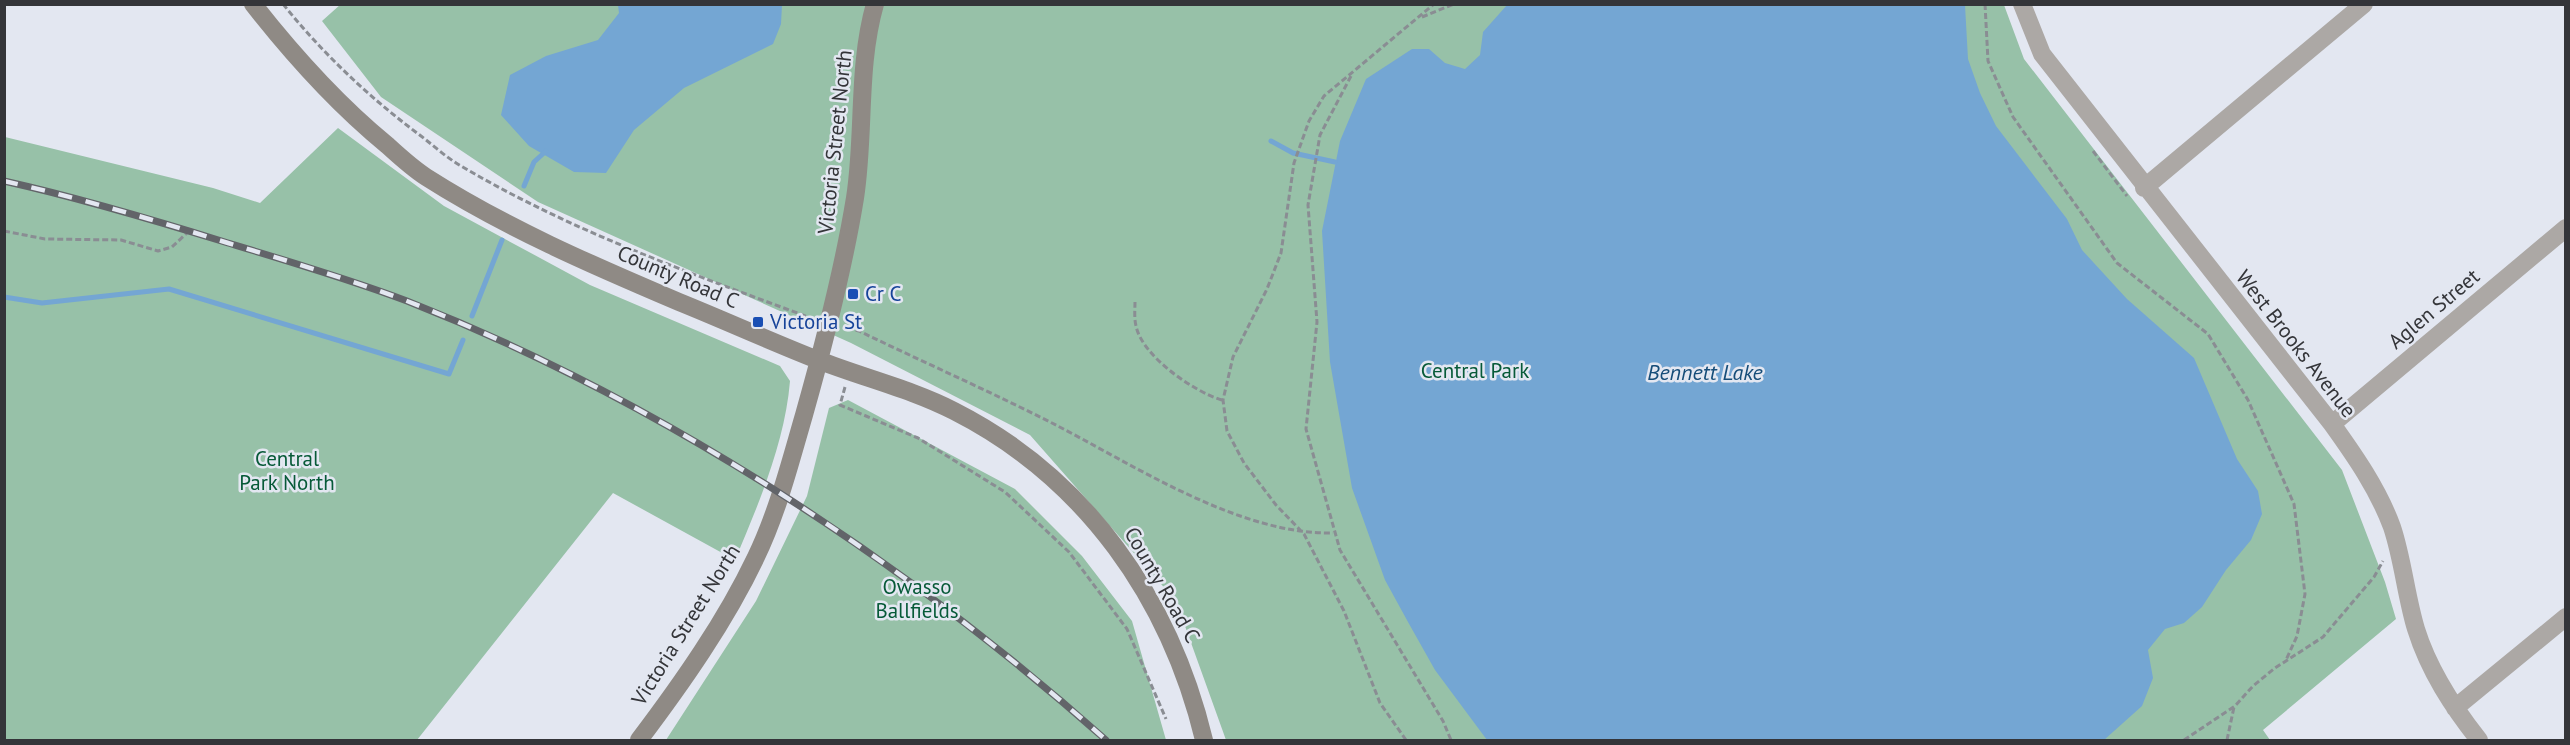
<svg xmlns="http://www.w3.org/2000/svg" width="2570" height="745" viewBox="0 0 2570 745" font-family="'PT Sans',sans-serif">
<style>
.green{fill:#97c1a8}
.water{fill:#74a6d3}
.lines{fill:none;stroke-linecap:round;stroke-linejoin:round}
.stream{stroke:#74a6d3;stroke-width:5}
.path{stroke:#8a8d93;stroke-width:3;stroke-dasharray:6 3;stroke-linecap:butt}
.street{stroke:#aca8a5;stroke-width:18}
.secondary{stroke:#8f8a85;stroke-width:18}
.rail-casing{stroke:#626469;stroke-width:7}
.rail{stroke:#e3e7f1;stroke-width:4.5;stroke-dasharray:14;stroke-linecap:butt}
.transit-dot{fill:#1a4fb4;stroke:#e3e7f1;stroke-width:2}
.labels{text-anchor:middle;stroke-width:5;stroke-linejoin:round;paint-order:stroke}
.street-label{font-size:21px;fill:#343539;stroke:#e3e7f1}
.transit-label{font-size:21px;fill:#164399;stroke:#e3e7f1;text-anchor:start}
.park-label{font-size:21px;fill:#075a38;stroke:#e3e7f1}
.water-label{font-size:22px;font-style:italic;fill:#164d79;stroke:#e3e7f1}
</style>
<rect width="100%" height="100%" fill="#e3e7f1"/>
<path class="green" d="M341 4 2004 5 2024 59 2342 470 2385 582 2396 619 2263 730 2270 740H1226L1176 601 1030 435 851 343 538 202 381 97 322 21Z
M338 128 444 206 590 285 780 366 790 381C785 442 759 503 735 560L613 493 417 740H5V137L213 188 260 203Z
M848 400 1015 489 1082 556 1132 621 1166 740H666L756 601 807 496 829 408Z"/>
<path class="water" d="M618 5H782L781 24 773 44 684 88 634 130 606 173 574 172 529 146 501 115 510 75 546 56 598 40 619 13Z
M1507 5H1965L1968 59 1980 93 1996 126 2067 219 2082 250 2127 299 2194 358 2237 459 2258 491 2262 514 2251 540 2226 570 2202 607 2184 623 2165 629 2148 650 2153 678 2142 706 2104 740H1487L1435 670 1408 622 1385 580 1352 488 1330 362 1322 231 1340 141 1366 79 1412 49H1429L1445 63 1465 69 1480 55 1483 32Z"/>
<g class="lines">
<path class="stream" d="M1271 141 1293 153 1335 162
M524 186 534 162 546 151
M4 297 42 303 169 289 449 374 463 340
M472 316 502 240"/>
<path class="path" d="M283 4C323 54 370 98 421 136 434 146 447 158 461 166 571 231 692 274 811 318
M1985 4 1988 61 2013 117 2117 263 2208 334 2248 400 2294 504 2305 594 2297 636 2286 660
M1422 17 1454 4
M1351 76 1320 135 1308 205 1317 322 1306 429 1340 550 1443 721 1451 740
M2093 151 2127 196
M4 231 45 239 121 240 158 251 172 247 189 231
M1135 302C1135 309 1134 318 1136 326 1142 356 1194 392 1222 400
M847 328 859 331C923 362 989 391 1052 423 1134 465 1239 535 1333 533
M845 387 840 405 918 438 1005 492 1069 552 1127 629 1166 719
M1406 740 1380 703 1344 611 1304 534 1276 505 1244 463 1227 431 1223 400 1233 357 1267 289 1281 253 1294 163 1309 121 1324 96 1434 4
M2184 740 2235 706 2253 686 2275 668 2323 637 2374 577 2383 561
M2227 740 2234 707"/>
<path class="street" d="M2022 4 2042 54 2332 424C2355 456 2378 489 2392 527 2403 560 2406 596 2416 629 2429 671 2453 707 2479 740
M2144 188 2364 4
M2332 424 2566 228
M2455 708 2566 617"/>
<path class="secondary" d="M253 4C293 55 337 104 387 145 399 156 412 168 426 177 506 228 592 265 679 302 726 321 772 342 818 360 864 378 911 389 954 411 1086 478 1170 599 1204 740
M639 740C682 683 725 622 756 557 778 511 790 463 804 415 824 344 843 272 855 198 865 134 857 67 875 4"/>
<g class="rail-casing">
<path id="rail" d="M4 181C80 198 154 220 228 243 288 261 349 279 407 301 659 400 905 561 1106 740"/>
</g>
<use href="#rail" class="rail"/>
</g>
<g class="transit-dot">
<rect x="847" y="288" width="12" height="12" rx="3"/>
<rect x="752" y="316" width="12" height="12" rx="3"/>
</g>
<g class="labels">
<g class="street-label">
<text transform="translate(835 142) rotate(-84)" y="7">Victoria Street North</text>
<text transform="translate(678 277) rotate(23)" y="7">County Road C</text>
<text transform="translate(2434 309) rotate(-40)" y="7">Aglen Street</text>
<text transform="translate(2296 344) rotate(52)" y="7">West Brooks Avenue</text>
<text transform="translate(1162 585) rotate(60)" y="7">County Road C</text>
<text transform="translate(686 625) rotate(-58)" y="7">Victoria Street North</text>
</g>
<g class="transit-label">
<text x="865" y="301">Cr C</text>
<text x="770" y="329">Victoria St</text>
</g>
<g class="park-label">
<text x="1475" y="378">Central Park</text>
<text x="287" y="466">Central<tspan x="287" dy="24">Park North</tspan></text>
<text x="917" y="594">Owasso<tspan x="917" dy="24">Ballfields</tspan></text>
</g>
<g class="water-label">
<text x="1705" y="380">Bennett Lake</text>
</g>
</g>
<rect width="2570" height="745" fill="none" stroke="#343539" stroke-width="12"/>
</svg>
